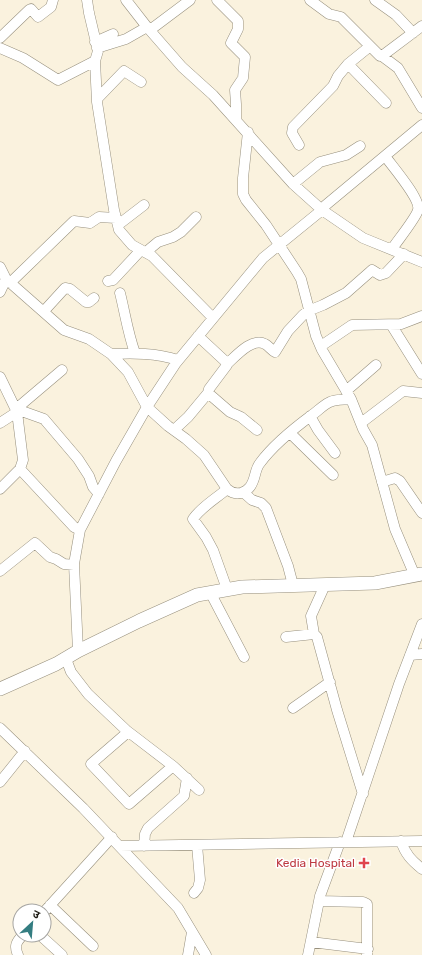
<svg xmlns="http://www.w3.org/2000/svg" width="422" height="955" viewBox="0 0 422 955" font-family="Rubik,'Noto Sans Devanagari',sans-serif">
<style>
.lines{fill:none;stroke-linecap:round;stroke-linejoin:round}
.minor-casing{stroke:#97907e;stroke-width:11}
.major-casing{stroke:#97907e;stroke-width:14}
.minor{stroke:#fff;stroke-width:10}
.major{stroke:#fff;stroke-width:13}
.health-dot{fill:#e0444e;stroke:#fff;stroke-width:1.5}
.labels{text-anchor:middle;stroke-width:3;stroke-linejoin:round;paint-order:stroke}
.health-label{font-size:12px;fill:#be3a42;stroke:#fff;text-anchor:end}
</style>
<rect width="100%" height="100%" fill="#faf2de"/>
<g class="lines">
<g class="minor-casing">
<path id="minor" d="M87 0 89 13 98 51 95 61 97 102 114 210 119 230 132 245 152 256 213 318
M126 0 147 27 182 67 213 95 293 184 322 210 363 238 422 262
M217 0 238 21V29L231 43 245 57 243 78 235 90 236 104V119
M310 0 329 14 341 17 380 56H382
M375 0 396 15 413 33
M422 26 382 56 398 68 422 108
M150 30 190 0
M0 38 29 10 31 9 38 17 51 7 53 0
M95 42 113 34
M0 48 23 58 58 80 95 61
M97 48 126 39 147 27
M348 64 386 103
M97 99 124 71 141 82
M248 132 243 178V194L246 200 266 225 297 272 301 279 316 336 322 350 351 399 363 429 372 445 395 529 415 576
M299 145 292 133 293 127 333 86 338 76 348 64 369 47
M385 156C392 166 421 199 418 210 416 218 398 240 392 249
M293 184 320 162 346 155 360 146
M321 209 422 125
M118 225 144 205
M146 252 158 242 173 237 181 232 196 217
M0 267 6 279
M108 281 113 280 141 250
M10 283 74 221 90 223 99 217 116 218
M0 292 6 279 64 330 89 339 111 354 128 372 147 407 168 426 186 439 204 455 227 489C234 495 242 495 249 488 256 481 254 470 260 463 274 444 293 429 312 415 318 411 323 405 330 402 336 399 344 400 351 399
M120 293C125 313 128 334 135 353
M44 311 65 288 70 289 86 302H89L94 298
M392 326 422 374
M198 336 226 362 227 365 209 389 208 393 230 412 241 417 257 430
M321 346 352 325 401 324 422 316
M111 354C134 353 156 353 178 360
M227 364C236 356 252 337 265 344 269 346 271 350 275 352L288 331 303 315 308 311 323 305 346 293 371 271 372 270 380 275 386 273 404 254
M0 377 17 412 23 460 20 469
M346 391 376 365
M16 409 44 419 78 459 89 476 93 487 99 494
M16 409 62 370
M310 416 318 430 335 453
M0 423 17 412
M361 423 403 391 422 393
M174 430 188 417 208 393
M290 433 333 475
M382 482 395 478 400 481 422 513
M0 489 20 469 74 527 80 530
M243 492 252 500 261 503 266 508 288 566 293 585
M0 571 35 543 50 557 56 559 64 564 74 565
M227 589 213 550 206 537 193 519C201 507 217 498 227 489
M210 592 244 657
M314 634 311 616 325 585
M286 637 314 634 317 637 337 710 363 794
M78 651 74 564 80 530 116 461 147 407 176 363 263 258 322 210
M410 655 422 654
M66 659 71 672 88 694 126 730 173 766 199 790
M293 708 330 682
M0 728 83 808 178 908 206 955
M128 732 91 764 129 804 173 766
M0 782 25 751
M401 841C405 854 412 861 422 869
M346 842 399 684 422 624
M120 846 422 841
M144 846 145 834 148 828 184 796 187 778
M194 893 198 888 200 880 197 845
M319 901 363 902 367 904V955
M50 905 93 946
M44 912 112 837
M40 935 62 955
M311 942 368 949
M18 955C14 946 16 942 23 935
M188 955 192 932
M308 955 320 896 340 842"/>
</g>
<g class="major-casing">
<path id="major" d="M0 689 56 664 78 651 139 621 197 595 242 587 375 583 422 574"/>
</g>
<use href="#minor" class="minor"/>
<use href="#major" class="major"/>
</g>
<path class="health-dot" d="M362 857h4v4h4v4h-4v4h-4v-4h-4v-4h4z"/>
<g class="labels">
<g class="health-label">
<text x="355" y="867">Kedia Hospital</text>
</g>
</g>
<g transform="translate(32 923) rotate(26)"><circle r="19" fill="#ffffff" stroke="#a6a5a2"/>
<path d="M0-3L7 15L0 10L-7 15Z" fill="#347d81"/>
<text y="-6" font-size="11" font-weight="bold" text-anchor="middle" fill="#211e17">उ</text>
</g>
</svg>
